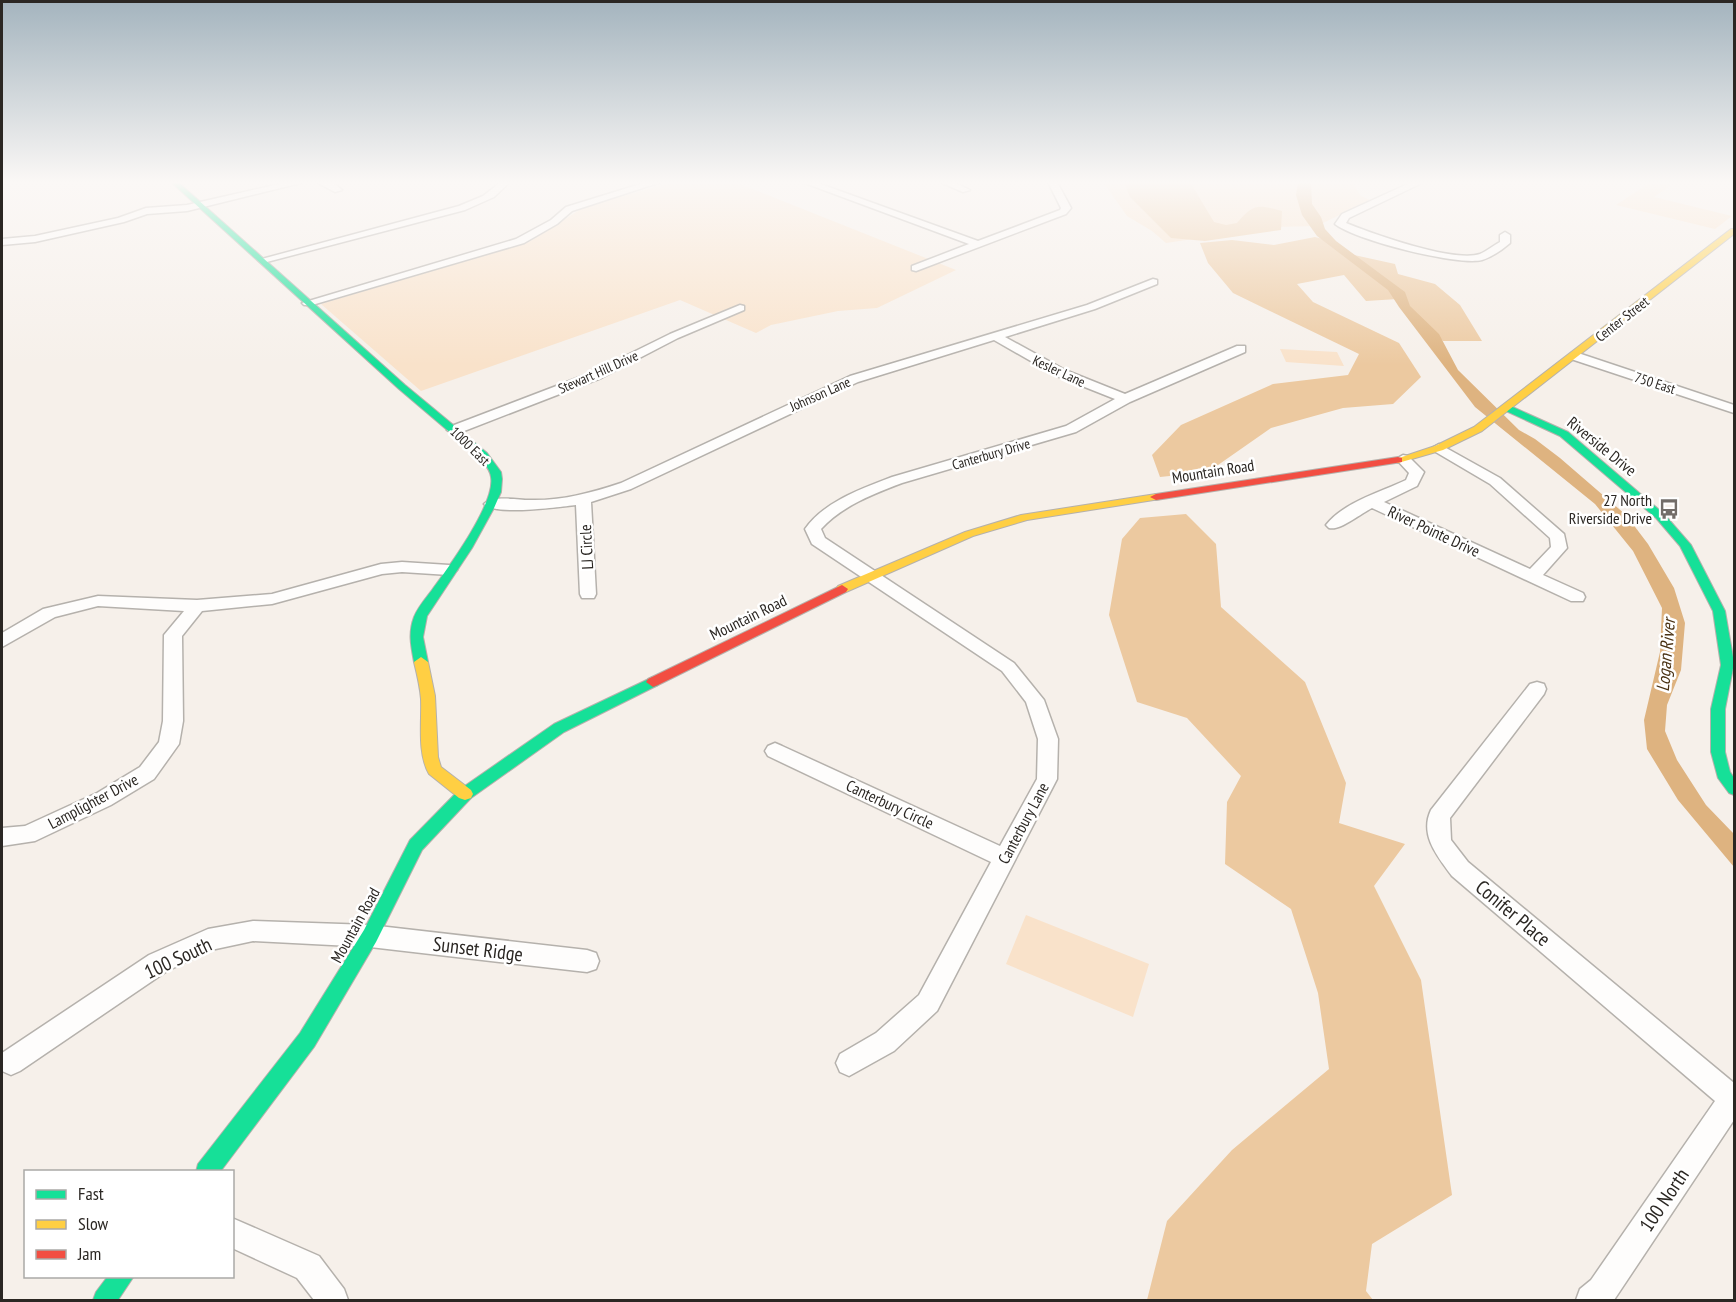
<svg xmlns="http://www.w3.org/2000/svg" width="1736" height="1302" viewBox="0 0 1736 1302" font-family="'PT Sans Narrow',sans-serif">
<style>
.green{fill:#f9e2ca}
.forest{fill:#ecc9a0}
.water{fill:#deb380}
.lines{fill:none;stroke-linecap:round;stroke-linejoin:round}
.street-casing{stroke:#b5b1ac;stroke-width:3}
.fast-casing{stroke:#b5b1ac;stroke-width:2}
.slow-casing{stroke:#b5b1ac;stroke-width:2}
.jam-casing{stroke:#b5b1ac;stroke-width:2}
.street{fill:#fefdfc;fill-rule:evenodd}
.fast{fill:#16e098;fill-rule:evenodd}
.slow{fill:#ffcf43;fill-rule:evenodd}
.jam{fill:#f24e42;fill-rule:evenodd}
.labels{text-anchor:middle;stroke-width:5;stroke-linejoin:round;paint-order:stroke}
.far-street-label{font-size:14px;fill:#2b2723;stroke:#fff}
.street-label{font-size:16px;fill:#2b2723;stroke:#fff}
.poi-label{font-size:16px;fill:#2b2723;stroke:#fff;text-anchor:end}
.water-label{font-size:18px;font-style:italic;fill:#4a3214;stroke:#fff}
.near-street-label{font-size:20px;fill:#2b2723;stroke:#fff}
</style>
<rect width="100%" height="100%" fill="#f6f0ea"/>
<path class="green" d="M673 182H735L956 270 877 308 838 311 771 325 756 333 680 300 421 391 321 304 529 242 584 207Z
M1103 182H1352L1361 196 1370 200 1317 226 1274 227 1166 243 1152 231 1127 216Z
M1651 182 1671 185 1654 197 1732 216 1715 229 1616 205Z
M1280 349 1337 352 1344 366 1286 362Z
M1026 915 1149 964 1133 1017 1006 964Z"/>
<path class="forest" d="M1124 182H1190L1214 222 1226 225 1237 223C1254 203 1258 205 1282 211L1281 230 1205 241 1171 238 1130 197Z
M1315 237 1331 241 1345 253 1395 264 1398 274 1435 284 1460 305 1482 341H1443L1398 299 1366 301 1344 275 1297 284 1313 302 1399 343 1421 377 1393 404 1343 408 1271 428 1208 472 1160 477 1152 455 1181 425 1273 384 1348 375 1359 354 1233 293 1208 263 1200 243 1232 240 1274 245Z
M1186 514 1216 544 1221 607 1305 682 1346 783 1339 823 1405 844 1374 886 1421 980 1452 1195 1372 1244 1366 1291 1373 1300H1147L1167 1221 1232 1150 1329 1069 1318 993 1291 909 1225 864 1227 802 1241 776 1187 718 1137 702 1109 615 1122 539 1140 518Z"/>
<path class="water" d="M1298 182H1311L1312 204 1321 217 1325 229 1336 241 1405 292 1410 306 1439 334 1458 370 1519 430 1535 439 1560 458 1626 515 1648 544 1674 588 1685 623 1681 670 1667 705 1665 731 1677 760 1706 805 1734 834V867L1678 800 1647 749 1644 720 1660 652 1662 608 1633 551 1595 504 1475 407 1399 307 1388 290 1317 236 1302 215 1296 195Z"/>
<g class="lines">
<g class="street-casing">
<path id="street" d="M288 182H305L187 211 147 214 124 222 35 242 2 245V239L35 236 118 218 146 208 187 205Z
M316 182H332L342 190 335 192Z
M501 182H510L494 197 465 210 263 263 258 260 459 206 483 196Z
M647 182H661L572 211 557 224 524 243 312 305H304L302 303 516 239 551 220 566 207Z
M802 182H815L978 241 1060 210 1061 208 1048 182H1057L1071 208 1066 214 916 271 912 270V266L969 244Z
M940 182H953L970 190 963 192Z
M1412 182H1424L1349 218 1346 223C1373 234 1454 263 1480 254 1487 251 1494 245 1500 242V235L1505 232 1510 235V243C1503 249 1492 257 1482 260 1457 266 1355 240 1335 224L1342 214Z
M1153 279 1157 280V284L1095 309 1005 337 1065 370 1125 394 1237 346H1245V352L1130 402 1076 432 902 483C873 494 842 506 821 529L825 538 1014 663 1044 700 1058 739 1057 779 937 1011 894 1051 849 1076 840 1072 836 1063 840 1054 876 1033 919 995 991 862 768 756 765 751 768 746 775 743 782 746 1000 846 1037 779 1038 739 1026 702 1002 671 812 544 805 529C825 501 861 489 892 477L1066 426 1115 399 1057 376 994 340 858 382 631 489 591 502 596 594 594 598H582L580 594 576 505C558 507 496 516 484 504 493 495 518 500 529 500 561 501 591 493 621 483L850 376 1087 305Z
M740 305 744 306V310L678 338 601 378 459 433 454 434 447 430 449 427 593 372 670 334Z
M1575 352 1734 405V413L1571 359 1569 356Z
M1439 444 1500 478 1564 534 1567 548 1543 575 1583 593 1585 597 1583 601H1571L1372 508C1360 514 1340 531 1329 528L1326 525C1344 502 1381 492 1406 480L1409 473 1396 459 1403 455 1408 456 1424 472 1417 486 1384 502 1530 569 1551 547 1550 538 1490 484 1434 451 1432 448Z
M402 562 449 565 457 570 449 575 402 572 382 574 272 604 202 611 182 636 183 721 179 744 154 779 111 805 35 841 2 846V828L25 826 97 793 140 767 159 742 163 721 164 635 184 611 98 606 55 617 2 647V633L43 609 98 596 197 600 272 594 381 564Z
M1537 682 1544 684 1546 689 1544 694 1450 818 1451 840 1468 862 1734 1083V1120L1614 1300H1576L1580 1289 1591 1280 1715 1101 1452 876C1438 857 1419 835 1431 810L1530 684Z
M253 921 370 925 587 950 596 953 599 961 596 969 587 972 370 947 253 941 211 950 167 971 20 1071 11 1075 2 1071V1053L149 955 208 929Z
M232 1218 319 1256 344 1289 348 1300H314L297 1278 232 1248Z"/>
</g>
<g class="fast-casing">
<path id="fast" d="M171 182H178L405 385 487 453 501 472 502 479 501 492 494 508 472 548 427 616 423 637 428 662 426 665 421 667 414 662C411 646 408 633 414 617 418 607 426 598 432 590 448 568 496 503 491 477 490 469 484 463 479 457L399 389Z
M1508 405 1568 432 1664 514 1691 545 1725 611 1734 663 1725 709V752L1730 772 1734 778V795L1729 793 1718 778 1711 752V709L1721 665 1713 611 1680 546 1656 518 1560 436 1504 410V406Z
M653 677 660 682 658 685 564 732 471 798 422 850 376 942 314 1047 220 1172H196L198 1164 300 1033 364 930 410 840 459 790 554 724Z
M108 1276H134L118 1300H93L96 1292Z"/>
</g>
<g class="slow-casing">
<path id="slow" d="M1731 229H1734V234L1482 431 1443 450 1398 463 1393 460 1435 446 1474 427Z
M1156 494 1160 495V499L1027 520 973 536 846 592H838L836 589 838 586 965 532 1021 515Z
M421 657 428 662 435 696 438 757 441 767 471 790 473 794 471 798 465 800 459 798 429 774C417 753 422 723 421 699 420 687 417 674 414 662Z"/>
</g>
<g class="jam-casing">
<path id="jam" d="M1398 457 1402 458V462L1156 500 1150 497 1156 494Z
M842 585 848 589 846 592 658 685 653 687 646 682 648 679Z"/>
</g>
<use href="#street" class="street"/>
<use href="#fast" class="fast"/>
<use href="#slow" class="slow"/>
<use href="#jam" class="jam"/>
</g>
<linearGradient id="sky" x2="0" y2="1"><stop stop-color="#a4b4be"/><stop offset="0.5" stop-color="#fbf8f6"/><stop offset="1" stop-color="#fbf8f6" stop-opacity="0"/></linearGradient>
<rect width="1736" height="365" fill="url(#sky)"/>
<defs>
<g id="bus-bare" transform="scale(1.62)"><path d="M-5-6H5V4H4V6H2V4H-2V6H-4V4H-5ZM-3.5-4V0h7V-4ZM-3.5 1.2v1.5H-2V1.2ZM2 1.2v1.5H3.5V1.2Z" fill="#726d69" stroke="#fff" stroke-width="2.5" paint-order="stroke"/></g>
</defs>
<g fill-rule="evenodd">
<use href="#bus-bare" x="1669" y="509"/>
</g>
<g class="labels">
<g class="far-street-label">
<text transform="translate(1622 319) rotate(-38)" y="5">Center Street</text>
<text transform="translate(1059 371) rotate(25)" y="5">Kesler Lane</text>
<text transform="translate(598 372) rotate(-24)" y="5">Stewart Hill Drive</text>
<text transform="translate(1655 383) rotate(18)" y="5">750 East</text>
<text transform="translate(820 394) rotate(-24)" y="5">Johnson Lane</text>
<text transform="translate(470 446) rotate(44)" y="5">1000 East</text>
<text transform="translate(991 454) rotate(-16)" y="5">Canterbury Drive</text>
</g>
<g class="street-label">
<text transform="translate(1602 446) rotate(39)" y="6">Riverside Drive</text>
<text transform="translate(1213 471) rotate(-9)" y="6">Mountain Road</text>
<text transform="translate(1434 531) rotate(25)" y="6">River Pointe Drive</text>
<text transform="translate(586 547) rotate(-93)" y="6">LJ Circle</text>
<text transform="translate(748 617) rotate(-26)" y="6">Mountain Road</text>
<text transform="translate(93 801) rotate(-28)" y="6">Lamplighter Drive</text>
<text transform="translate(890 804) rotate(25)" y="6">Canterbury Circle</text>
<text transform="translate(1023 823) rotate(-62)" y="6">Canterbury Lane</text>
<text transform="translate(355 925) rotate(-61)" y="6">Mountain Road</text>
</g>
<g class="poi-label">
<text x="1652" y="506">27 North<tspan x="1652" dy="18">Riverside Drive</tspan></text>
</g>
<g class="water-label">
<text transform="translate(1666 655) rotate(-85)" y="6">Logan River</text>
</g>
<g class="near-street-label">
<text transform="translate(1513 913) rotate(40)" y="7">Conifer Place</text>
<text transform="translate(478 949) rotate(7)" y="7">Sunset Ridge</text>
<text transform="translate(178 958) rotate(-25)" y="7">100 South</text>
<text transform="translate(1664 1200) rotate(-56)" y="7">100 North</text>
</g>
</g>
<rect width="1736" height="1302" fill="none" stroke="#2b2723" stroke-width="6"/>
<rect x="24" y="1170" width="210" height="108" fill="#ffffff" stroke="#aaa9a7" stroke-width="1.5"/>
<rect x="36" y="1190" width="30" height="9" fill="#16e098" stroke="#aaa9a7" stroke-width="1.5"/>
<text x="78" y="1200" font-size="18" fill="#2b2723">Fast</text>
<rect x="36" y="1220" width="30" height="9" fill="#ffcf43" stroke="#aaa9a7" stroke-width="1.5"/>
<text x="78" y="1230" font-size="18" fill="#2b2723">Slow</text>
<rect x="36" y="1250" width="30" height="9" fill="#f24e42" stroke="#aaa9a7" stroke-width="1.5"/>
<text x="78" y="1260" font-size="18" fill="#2b2723">Jam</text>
</svg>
